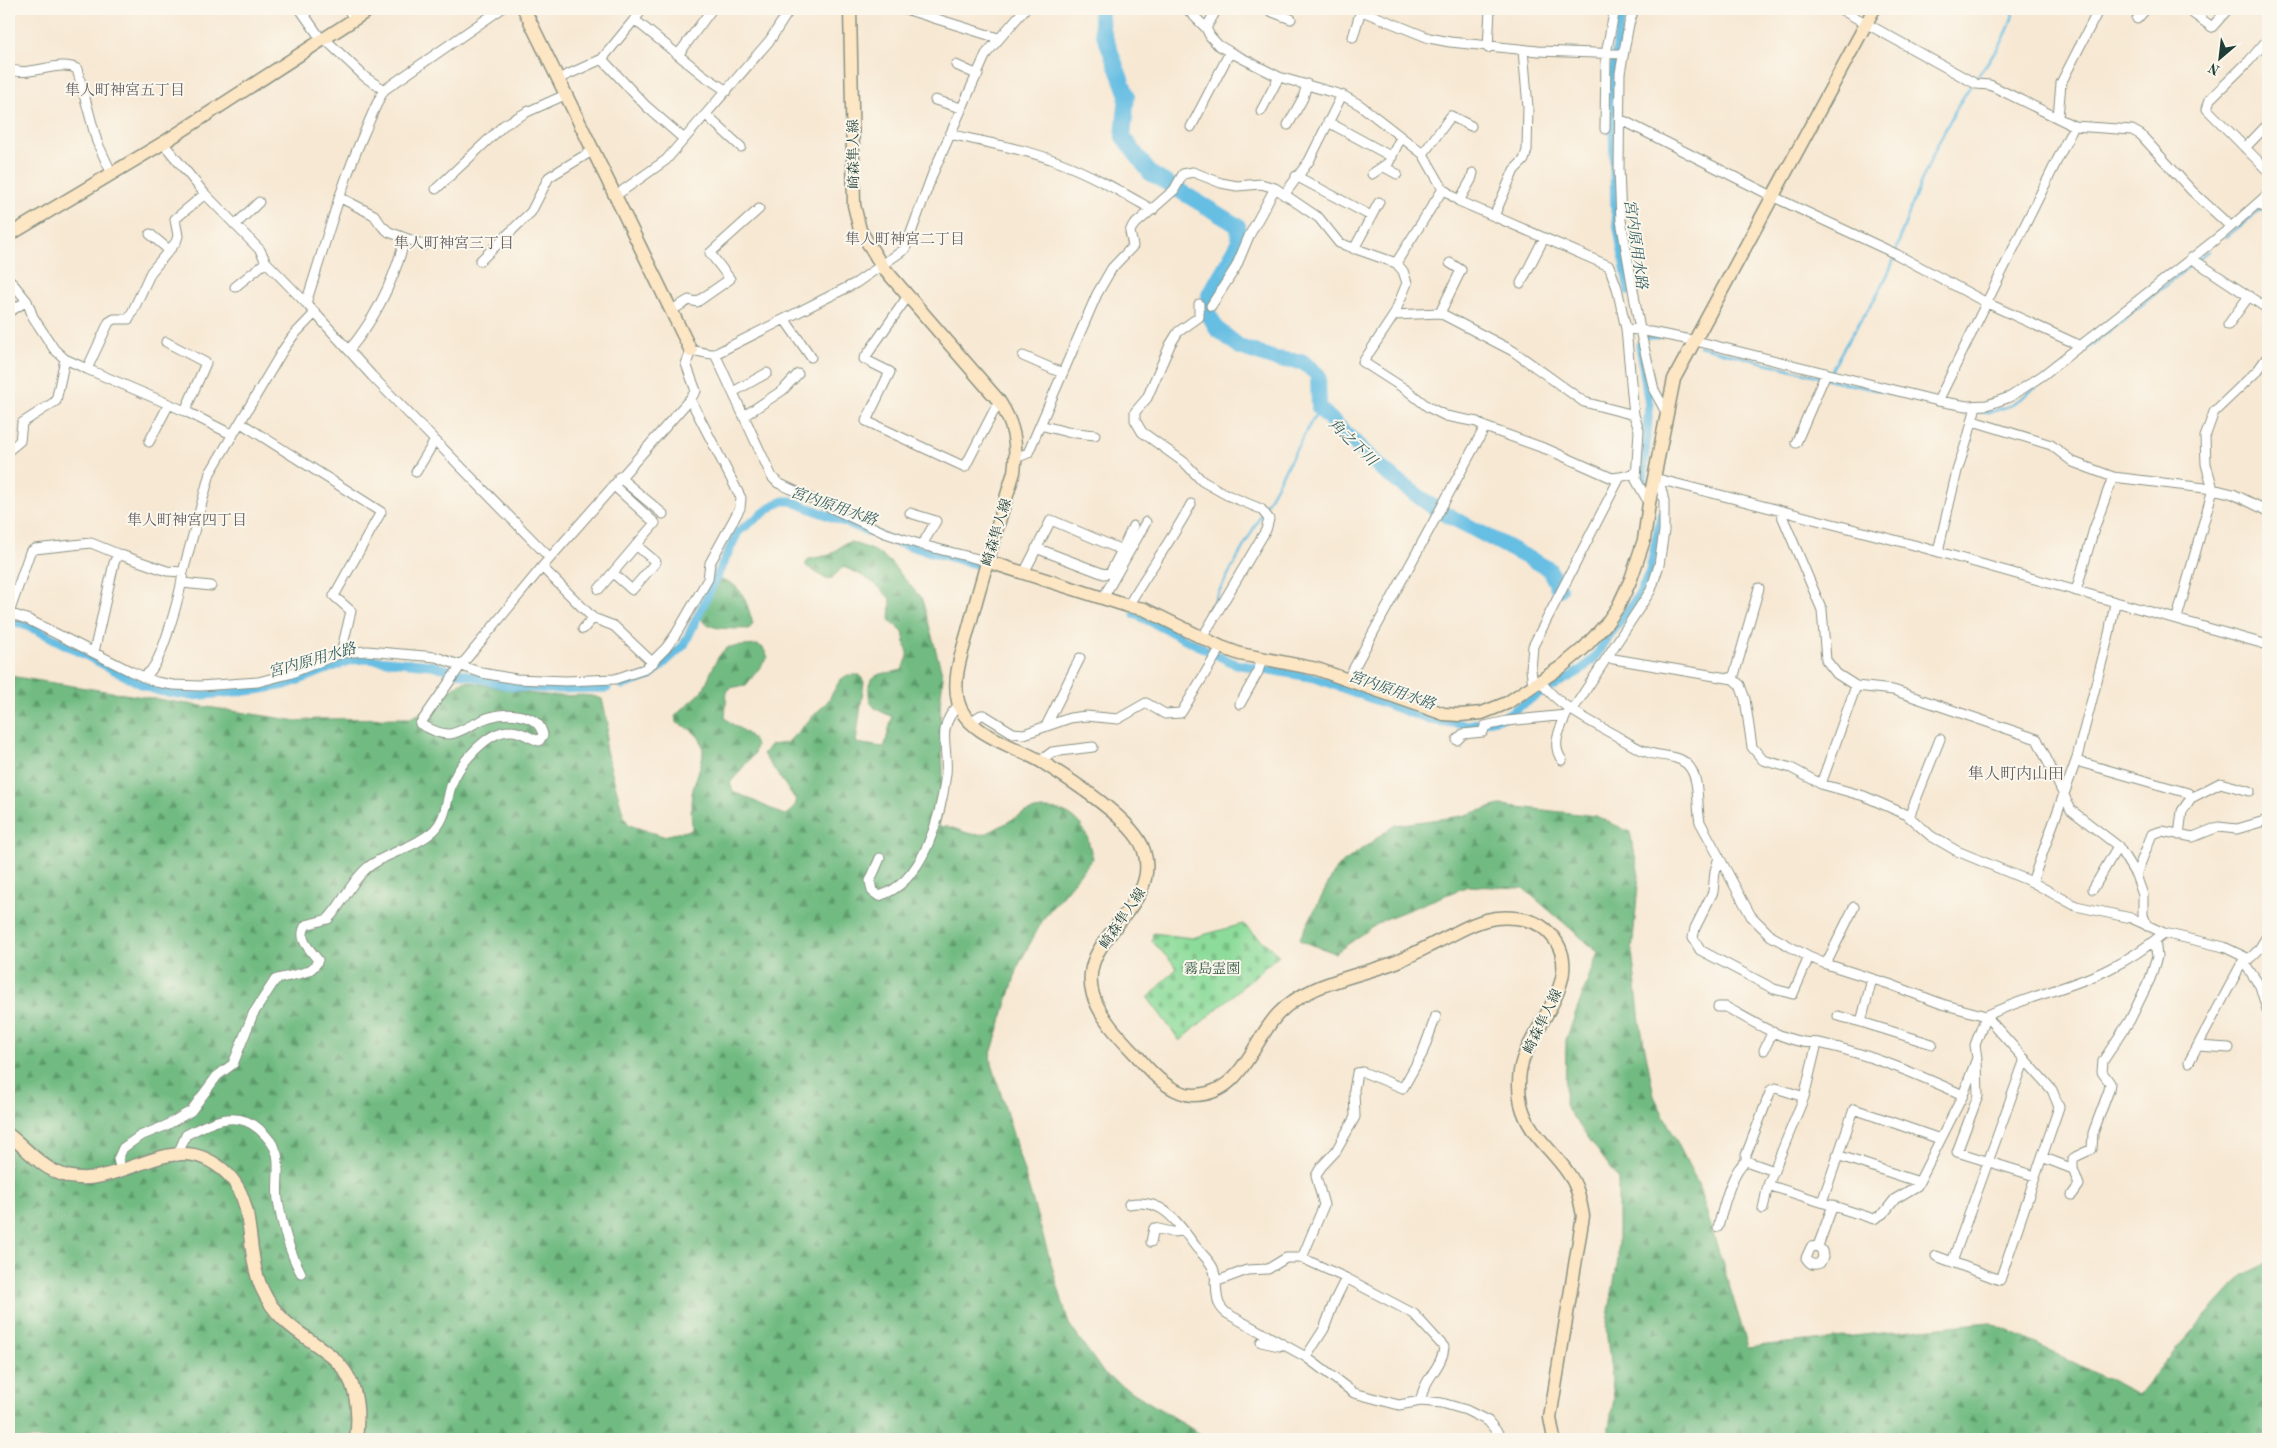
<svg xmlns="http://www.w3.org/2000/svg" width="2277" height="1448" viewBox="0 0 2277 1448" font-family="'Old Standard TT','Noto Serif JP',serif">
<style>
.forest{fill:url(#forest-firs);stroke:#487c5b}
.cemetery{fill:url(#cemetery-stones);stroke:#568c67}
.lines{fill:none;stroke-linecap:round;stroke-linejoin:round}
.stream{stroke:#66bee3;stroke-width:2.5}
.canal{stroke:#66bee3;stroke-width:9}
.river{stroke:#66bee3;stroke-width:16}
.street-casing{stroke:#8b9284;stroke-width:11}
.secondary-casing{stroke:#8b9284;stroke-width:15}
.street{stroke:#fff;stroke-width:9}
.secondary{stroke:#fce6c4;stroke-width:12}
.labels{text-anchor:middle;stroke-width:4;stroke-linejoin:round;paint-order:stroke}
.street-label{font-size:14px;fill:#1f3d34;stroke:#fbf7ec}
.park-label{font-size:14px;fill:#355d48;stroke:#fbf7ec}
.neighbourhood-label{font-size:15px;fill:#625f65;stroke:#fbf7ec}
.water-label{font-size:15px;font-style:italic;fill:#315d60;stroke:#fbf7ec}
.quarter-label{font-size:16px;fill:#625f65;stroke:#fbf7ec}
</style>
<defs>
<pattern id="forest-firs" width="22" height="20" patternUnits="userSpaceOnUse" patternTransform="scale(1.25)"><rect width="22" height="20" fill="#71bb82"/><path d="M5 1l3.5 6h-7zM16 11l3.5 6h-7z" fill="#5c996b"/></pattern>
<pattern id="cemetery-stones" width="16" height="16" patternUnits="userSpaceOnUse" patternTransform="scale(1.25)"><rect width="16" height="16" fill="#8cdb9a"/><path d="M2 7V4a2 2 0 0 1 4 0v3zM10 15v-3a2 2 0 0 1 4 0v3z" fill="#78bd85"/></pattern>
</defs>
<rect width="100%" height="100%" fill="#fbf7ec"/>
<filter id="ink" filterUnits="userSpaceOnUse"><feTurbulence type="fractalNoise" baseFrequency=".02" numOctaves="2"/><feDisplacementMap in="SourceGraphic" scale="10" xChannelSelector="R" yChannelSelector="G"/><feConvolveMatrix kernelMatrix="1 2 1 2 8 2 1 2 1" color-interpolation-filters="sRGB"/></filter>
<filter id="wash" filterUnits="userSpaceOnUse"><feTurbulence type="fractalNoise" baseFrequency=".0096" numOctaves="4" result="noise"/><feDisplacementMap in="SourceGraphic" scale="20" xChannelSelector="R" yChannelSelector="G"/><feGaussianBlur stdDeviation="1.12" result="paint"/><feColorMatrix in="noise" values="0 0 0 0 0 0 0 0 0 0 0 0 0 0 0 0 0 1.4 0 .05"/><feComposite in="paint" operator="in"/></filter>
<g filter="url(#wash)">
<rect width="100%" height="100%" fill="#f7e8d3"/>
<path class="forest" d="M851 542 875 551 889 561 922 599 943 677 940 704 943 772 939 827C954 824 968 838 984 834 998 829 1011 819 1025 813 1047 804 1074 810 1085 832 1089 839 1090 850 1093 858L1045 916 1019 964 990 1057 1069 1324 1105 1375 1208 1439H9V676L297 721 318 719 410 718 419 714 460 683 467 681C498 688 528 695 560 696 575 696 588 693 602 699L608 724 605 747 624 817 629 825 663 836 692 830C692 819 690 805 692 794 698 763 720 740 677 723L675 717 677 714 702 692 717 659 723 651 729 647 758 645 763 648 768 657 746 685 730 688 727 690 725 718C736 729 750 731 756 745L754 754 730 783 733 791 784 815 789 813 796 804V800L763 754 770 745 787 743 828 701 840 680 848 675H860L864 682 856 743 883 747 885 745 892 717C887 713 879 712 874 707 870 703 869 699 869 693 867 670 886 675 902 670L908 657 903 632 890 621 891 600C878 584 862 574 843 567L832 578 826 579 806 566V563L809 559 830 555 845 543Z
M718 580C743 581 747 605 753 624L749 629C734 628 708 632 700 617Z
M1500 805 1596 816 1630 832 1639 875 1632 951 1640 1022 1654 1096 1698 1184 1748 1347 1989 1322 2051 1351 2138 1395 2174 1351 2242 1276 2268 1263V1439H1607L1614 1398 1606 1328 1618 1259V1178L1565 1106 1566 1040 1598 952 1523 888 1468 886 1383 920 1335 953 1299 940 1337 867 1395 825 1462 816Z"/>
<path class="cemetery" d="M1243 924 1279 955 1180 1041 1148 998 1177 968 1152 941 1153 933 1192 938Z"/>
<g class="lines">
<path class="stream" d="M1974 81C1991 56 2009 39 2014 9
M2226 237 2268 204
M1896 251C1912 199 1941 130 1971 85
M1644 338H1659
M1699 346 1821 377
M1831 373C1848 332 1881 299 1895 256
M1827 379 1897 395
M1931 404 1972 413
M1978 412H1991L2012 405 2075 359 2208 251
M1264 508 1319 408
M1200 626 1262 513
M1190 643 1192 640"/>
<path class="canal" d="M1623 9C1617 32 1617 55 1612 78L1615 211 1629 291
M1640 345 1649 406 1643 481
M1135 614 1235 664 1315 678 1430 720 1469 725 1504 717 1541 692 1580 671 1594 658 1640 593 1650 571 1661 515
M9 619 39 631 143 685 159 691 193 696 256 690 285 685 351 660 366 659 431 665 508 686 550 689 607 688
M623 685 650 676 684 645 738 532 774 505 783 501H791L898 543 975 564"/>
<path class="river" d="M1100 9 1102 29 1127 95 1123 137 1150 173 1238 226 1239 243 1209 295 1208 313 1217 329 1240 347 1275 359 1303 362 1318 375 1319 408 1385 472 1436 509 1549 569 1559 589"/>
</g>
</g>
<g filter="url(#ink)">
<g class="lines">
<g class="street-casing">
<path id="street" d="M300 9 321 39 328 42 365 77 384 90
M348 9 354 19
M905 9 998 38
M1187 9 1206 28 1210 36 1218 45 1230 52 1279 77 1342 95 1360 105 1423 154 1443 189 1459 201 1609 266 1617 288 1626 329 1640 330 1696 341 1938 401 1967 406 1987 405 2010 397 2043 375 2225 232 2268 194
M1271 9 1270 11 1291 19
M1357 9 1429 38 1450 42 1538 51 1623 54
M1634 9 1629 24 1620 73 1619 169 1621 220 1640 330 1654 390 1666 412
M1840 9 1976 84 1990 85 2074 126 2132 130 2141 135 2192 191 2230 226
M2187 9 2212 27 2228 9
M2264 9 2268 13
M2137 19 2146 9
M635 20 703 75 727 91
M1206 28 1217 9
M1353 37 1361 10
M2268 39 2249 61 2210 99 2207 109 2268 171
M1488 48 1490 9
M678 55 712 9
M602 59 646 106 684 139
M956 65 978 75
M9 69C30 78 59 59 77 69L97 142 112 174
M558 79 602 59 643 9
M935 100 961 108
M1261 111 1279 77
M706 115 741 147
M2058 117 2061 83 2099 9
M1620 119 1774 197 1896 254 1987 303 2081 346
M1328 122 1392 157
M1288 125 1303 98 1307 84
M1191 127 1230 52
M1605 129 1606 53 1615 9
M950 134C987 143 1026 149 1061 163 1093 175 1123 193 1153 210
M163 143 205 194 260 250 266 262 306 303 372 376 550 558
M2245 148 2268 124
M1423 154 1451 116 1471 126
M1372 174 1388 163
M1397 174 1386 168 1401 137
M1296 176 1371 216
M436 189 504 125 527 112 565 95
M1284 195 1309 161 1342 95
M615 196 666 160 770 40 790 9
M339 197 374 215 382 226 389 232 424 245
M1459 201 1471 180 1473 173
M2259 203 2268 211
M1494 216 1514 170 1524 160 1527 150 1528 107 1523 50
M235 225 259 202
M150 234 169 250
M1354 249 1379 202
M2191 258 2268 309
M480 261 531 212 549 177 592 151
M1396 263 1443 189
M1450 263 1461 270 1440 313 1513 351 1584 402 1634 415 1639 430 1636 480 1649 503
M9 279 27 301 33 317 54 349 65 359 87 369 109 322 114 319H129L151 272 176 242 178 236 175 219 205 194
M1521 283 1544 238
M235 287 266 262
M908 296 864 359 890 372 866 421 965 467 999 401
M306 303C325 245 340 187 365 131 371 117 376 104 384 90L501 9
M1199 304V317L1178 332 1170 345 1147 398 1135 412V420L1142 432 1185 463 1202 481 1227 495 1261 509 1269 519 1266 530 1202 638
M1211 306 1236 267 1249 236 1275 188
M672 310 689 300 697 302 730 279 710 253 759 209
M9 312 27 301
M1394 315 1440 313
M785 320 811 357
M2228 325 2249 296
M1626 329 1634 415
M166 342 206 363 185 411
M349 350C376 318 394 280 405 239
M715 354 772 477 778 483 885 533 922 545 986 561
M1023 356 1062 373
M87 369 185 411 233 435
M733 392 767 373
M1938 401 2074 126
M744 416 783 390 798 374
M1973 421 2051 445 2073 462 2113 477 2213 489 2233 494 2268 511
M241 423 381 512 334 596 351 611 341 653
M1040 425 1067 432 1095 435
M149 442 169 404
M1796 443 1826 373
M9 450 20 441 22 423 56 401 65 359
M1016 458 1028 453 1097 294 1112 268 1133 246 1130 232 1132 227 1174 190 1183 174 1193 172 1221 183 1237 186 1261 184 1275 188 1319 218 1339 243 1396 263 1403 271 1407 283 1394 315 1363 362 1408 391 1428 407 1446 416 1477 422 1485 427 1549 450 1612 478 1620 477
M416 472 434 442
M619 477 663 514
M1654 478 1914 545 2268 645
M1780 511 1822 610 1826 660 1837 674 1856 686 1893 690 2037 739 2071 810 2118 846 2136 875 2143 895V915L2147 926
M910 513 936 521 922 545
M1122 550 1133 526
M1938 551 1957 471 1968 437 1976 406
M542 567 593 618 614 626 653 663
M613 573 632 590 656 562 636 545
M1024 573 1051 520 1122 550 1110 573 1104 574 1036 548
M182 583 211 586
M599 589 655 523 613 485
M2076 591 2094 529 2113 477
M1103 598 1146 522
M1128 606C1148 571 1172 540 1191 504
M9 613 29 620 130 671 156 682 173 685 200 686 258 682 289 674 341 653 367 651 436 657 482 673 516 679 566 681 615 679 645 669 666 648 676 634 708 579 710 563 740 508 741 498 690 399
M9 613 30 552 35 549 91 543 118 554
M2177 618 2213 489 2206 464 2205 437 2214 412 2258 370 2268 356
M583 629 593 618
M94 652 114 563 118 554 167 571 183 572
M1608 658 1733 679 1740 685 1745 699 1752 747 1763 760 1791 768 1821 784 1864 796 1907 815 1931 836 1957 851 2032 882 2076 906 2131 918 2164 933 2224 947 2249 959
M143 677C146 674 150 673 152 669 164 653 181 592 183 572L210 473 283 350 293 336 315 313
M1348 679 1485 427
M1733 679 1759 588
M1540 681C1560 707 1586 719 1613 734 1624 740 1635 748 1647 752 1659 757 1676 754 1687 764 1701 778 1696 804 1700 822L1751 916 1771 936 1809 957 1826 964 1889 984 1942 1004 1986 1016 2052 1090 2059 1107 2000 1280 1952 1262 2025 1059
M1533 686 1531 669 1533 646 1620 477 1636 473
M1240 704 1258 672 1262 659
M1572 711 1651 590 1659 565 1664 531V501L1659 480
M971 722 981 715H984L1013 733 1024 734 1070 718 1086 716 1118 719 1146 703 1165 714 1181 713 1221 647
M1046 726 1080 658
M1457 740 1463 734 1483 732 1485 726 1507 721 1566 715
M1562 760C1550 744 1561 727 1568 711
M1040 761 1052 752 1093 747
M2076 761 2188 793 2191 798 2182 811 2179 835
M1821 784 1856 686
M2191 798 2220 783 2250 791
M1909 817 1940 739
M1719 857 1715 871 1713 892 1695 928 1693 938 1700 950 1774 989 1793 994 1809 957
M880 858 870 881 872 891 879 896C924 883 941 815 946 774 949 746 935 729 958 706
M2136 875 2152 834 2162 831 2193 837 2218 827 2237 829 2268 820
M2032 882 2076 761 2109 634 2115 603
M2093 889 2118 846
M2243 961 2260 986 2268 1013
M1826 964 1854 907
M1872 979 1861 1022 1932 1044
M1718 1007H1726C1750 1020 1776 1037 1803 1042 1808 1043 1814 1042 1819 1043 1869 1054 1917 1074 1963 1095
M1838 1016 1861 1022
M1817 1043 1804 1097 1768 1185 1874 1219 1884 1213 1895 1199 1917 1186 1963 1095 1977 1058 1975 1045 1986 1016C2025 996 2070 989 2109 969 2129 959 2147 947 2164 933
M2198 1046 2229 1048
M1764 1050 1773 1031
M1977 1062 1978 1096 1957 1152 2035 1176
M2189 1062 2243 961C2255 958 2262 945 2268 934
M1837 1155 1919 1182
M177 1156 186 1135C210 1122 236 1109 259 1129 267 1136 274 1144 277 1154 280 1168 276 1186 278 1200 282 1225 289 1251 301 1273
M2042 1157 2073 1169V1158L2092 1149 2093 1133 2109 1090 2110 1083 2102 1072 2103 1061 2130 1020 2150 979 2157 957 2155 940
M121 1171 118 1159 123 1148 140 1136 165 1126 191 1111 217 1076 233 1064 253 1014 275 980C289 974 313 976 318 960 309 948 297 939 306 925L328 919C343 904 350 882 367 868 385 853 412 849 431 833 446 821 446 803 451 786 458 765 487 731 510 731 519 730 530 738 539 741L543 735C539 713 507 712 490 717 476 721 463 732 450 734 439 735 429 728 420 724L459 668 542 567 690 399 696 391 686 364 691 351C700 350 706 355 715 354L856 283 905 249 933 173 986 54 1025 9
M1774 1171 1746 1161V1155L1771 1090 1776 1088 1804 1097
M2072 1195 2079 1185 2073 1169
M1822 1202 1854 1109 1940 1139
M1129 1204C1164 1198 1177 1222 1196 1247 1201 1253 1210 1261 1213 1268 1220 1285 1211 1303 1228 1314L1306 1357 1354 1393 1399 1405 1421 1401 1442 1403 1466 1410 1488 1421 1503 1439
M1763 1209 1768 1185
M1718 1227C1723 1210 1731 1171 1746 1161
M1151 1242 1154 1228 1172 1232 1184 1231
M1818 1246 1811 1247 1806 1258C1810 1264 1813 1266 1820 1263L1823 1257 1822 1251 1818 1246 1833 1205
M1936 1256 1952 1262
M1302 1258 1324 1205 1316 1176 1321 1167 1336 1151 1355 1117 1354 1090 1357 1073 1363 1072 1403 1088 1422 1054 1436 1016
M1215 1282 1247 1270 1268 1269 1286 1258H1302L1346 1278 1414 1314 1444 1347C1443 1367 1422 1380 1421 1401
M1261 1342 1279 1346
M1306 1357 1324 1329 1334 1302 1346 1278"/>
</g>
<g class="secondary-casing">
<path id="secondary" d="M524 9 691 351
M850 9 854 205 860 230 882 266 999 401C1014 424 1018 445 1014 472 998 524 983 575 969 627 963 650 952 677 958 701 965 734 1016 746 1042 762 1069 779 1136 821 1144 851 1162 909 1075 937 1093 995 1101 1019 1121 1039 1138 1057 1151 1073 1171 1094 1193 1095 1242 1095 1251 1043 1278 1014 1307 983 1357 977 1396 962 1410 956 1423 949 1437 942 1453 935 1469 924 1486 920 1503 915 1531 917 1545 929 1591 969 1538 1018 1523 1059 1518 1074 1518 1089 1521 1104 1528 1134 1552 1149 1568 1173 1578 1186 1580 1200 1583 1216L1550 1418 1554 1439
M9 235 163 143 370 9
M986 561 1128 606 1144 609 1221 647 1240 654 1317 669 1444 714 1460 715 1482 713 1507 703 1561 667 1584 648 1606 624 1618 607 1631 579 1644 540 1649 503 1674 379 1874 9
M9 1135C24 1146 38 1164 56 1172 107 1197 158 1137 206 1159 263 1186 241 1243 262 1289 292 1356 369 1338 356 1439"/>
</g>
<use href="#street" class="street"/>
<use href="#secondary" class="secondary"/>
</g>
</g>
<g class="labels">
<g class="street-label">
<text transform="translate(853 154) rotate(-91)" y="5">崎森隼人線</text>
<text transform="translate(996 532) rotate(-73)" y="5">崎森隼人線</text>
<text transform="translate(1122 918) rotate(-56)" y="5">崎森隼人線</text>
<text transform="translate(1542 1021) rotate(-64)" y="5">崎森隼人線</text>
</g>
<g class="park-label">
<text x="1212" y="973">霧島霊園</text>
</g>
<g class="neighbourhood-label">
<text x="125" y="95">隼人町神宮五丁目</text>
<text x="905" y="244">隼人町神宮二丁目</text>
<text x="454" y="248">隼人町神宮三丁目</text>
<text x="187" y="525">隼人町神宮四丁目</text>
</g>
<g class="water-label">
<text transform="translate(1636 244) rotate(82)" y="5">宮内原用水路</text>
<text transform="translate(1353 442) rotate(44)" y="5">角之下川</text>
<text transform="translate(834 506) rotate(19)" y="5">宮内原用水路</text>
<text transform="translate(312 660) rotate(-16)" y="5">宮内原用水路</text>
<text transform="translate(1392 690) rotate(19)" y="5">宮内原用水路</text>
</g>
<g class="quarter-label">
<text x="2016" y="779">隼人町内山田</text>
</g>
</g>
<rect width="2277" height="1448" fill="none" stroke="#fbf7ec" stroke-width="30"/>
<g transform="translate(2220 58) rotate(208)" stroke="#fbf7ec" stroke-width="4" paint-order="stroke">
<path d="M0-4L9 19L0 12L-9 19Z" fill="#1f3d34"/>
<text y="-8" font-size="14" font-weight="bold" text-anchor="middle" fill="#1f3d34">N</text>
</g>
</svg>
